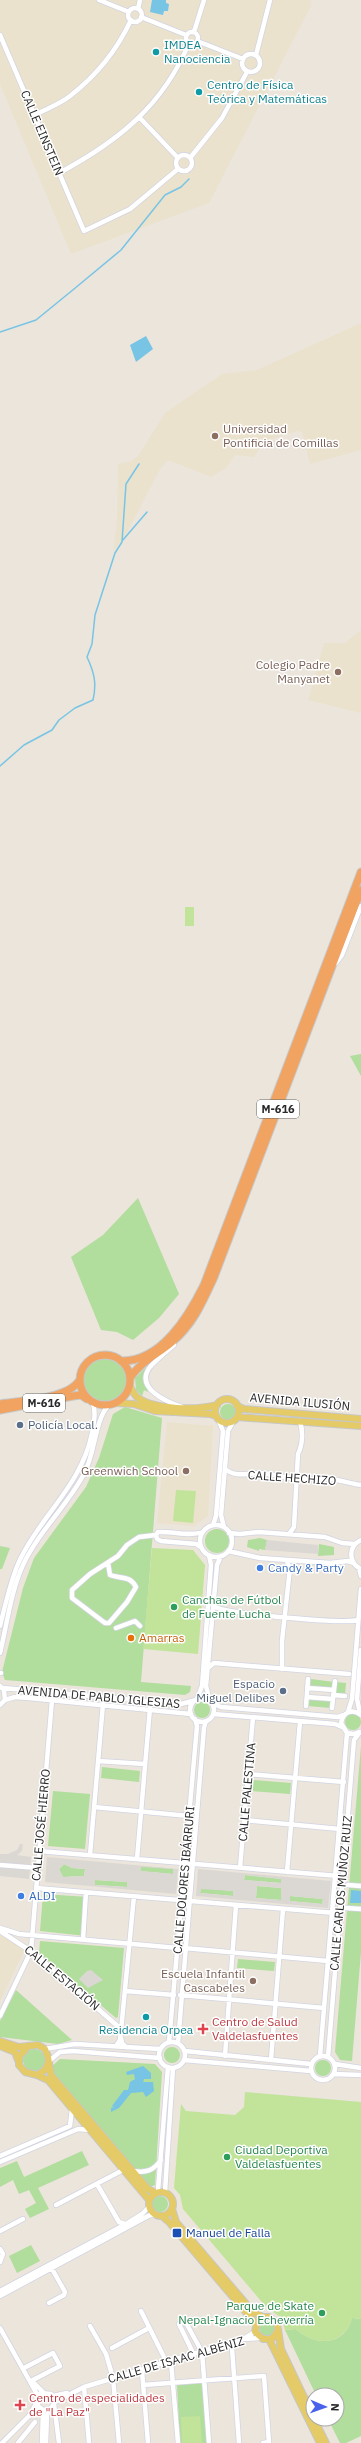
<svg xmlns="http://www.w3.org/2000/svg" width="361" height="2443" viewBox="0 0 361 2443" font-family="'IBM Plex Sans',sans-serif">
<style>
.education{fill:#ebe2cd}
.green{fill:#b1dd9d}
.pitch{fill:#c2e39a}
.plaza{fill:#dbd8d3;fill-rule:evenodd}
.water{fill:#77c4e5}
.lines{fill:none;stroke-linecap:round;stroke-linejoin:round}
.stream{stroke:#77c4e5;stroke-width:1.5}
.minor-casing{stroke:#d2d4e1;stroke-width:6}
.major-casing{stroke:#c7c7c7;stroke-width:8}
.highway-casing{stroke:#c7c7c7;stroke-width:9}
.minor{stroke:#fff;stroke-width:4.5}
.major{stroke:#e5cb67;stroke-width:6}
.highway{stroke:#f1a361;stroke-width:7}
.culture-dot{fill:#0f9aa8;stroke:#fff;stroke-width:1.5}
.education-dot{fill:#8d6e63;stroke:#fff;stroke-width:1.5}
.service-dot{fill:#5c6f8a;stroke:#fff;stroke-width:1.5}
.shop-dot{fill:#3f7fe0;stroke:#fff;stroke-width:1.5}
.leisure-dot{fill:#2e9e5b;stroke:#fff;stroke-width:1.5}
.food-dot{fill:#e8710a;stroke:#fff;stroke-width:1.5}
.health-dot{fill:#e0444e;stroke:#fff;stroke-width:1.5}
.transit-dot{fill:#1a4fb4;stroke:#fff;stroke-width:1.5}
.labels{text-anchor:middle;stroke-width:3;stroke-linejoin:round;paint-order:stroke}
.shield{fill:#fff;stroke:#696969;stroke-width:1}
.shield-label{font-size:11px;font-weight:bold;fill:#292929}
.culture-label{font-size:12px;fill:#0d838f;stroke:#fff;text-anchor:start}
.street-label{font-size:12px;fill:#292929;stroke:#fff}
.education-label{font-size:12px;fill:#785e54;stroke:#fff;text-anchor:end}
.service-label{font-size:12px;fill:#4e5e75;stroke:#fff;text-anchor:start}
.shop-label{font-size:12px;fill:#366cbe;stroke:#fff;text-anchor:start}
.leisure-label{font-size:12px;fill:#27864d;stroke:#fff;text-anchor:start}
.food-label{font-size:12px;fill:#c56008;stroke:#fff;text-anchor:start}
.health-label{font-size:12px;fill:#be3a42;stroke:#fff;text-anchor:start}
.transit-label{font-size:12px;fill:#164399;stroke:#fff;text-anchor:start}
</style>
<rect width="100%" height="100%" fill="#ebe5dc"/>
<path class="education" d="M0 0H310L311 6 209 203 71 254 0 84Z
M361 323V450L310 464 302 432 297 431 272 439 259 449 254 457 235 455 226 468 211 477 168 460 160 469 123 540 113 551 117 521 118 464 131 461 138 456 165 413 222 374 257 370Z
M361 630V713L308 700 324 643H345Z
M167 1422 213 1426 208 1516 194 1526 157 1523Z
M0 1935 25 1949 0 2001Z"/>
<path class="green" d="M361 1054V1076L350 1056Z
M138 1198 179 1294 159 1318 133 1340 117 1332 101 1330 71 1257 103 1235Z
M83 1380a22 22 0 1 1 44 0a22 22 0 1 1-44 0Z
M146 1367 144 1380 148 1392 144 1390 142 1396 136 1390 135 1378Z
M220 1412a8 8 0 1 1 16 0a8 8 0 1 1-16 0Z
M125 1407 162 1418 141 1682 191 1686 190 1692 185 1695 5 1680 2 1672 23 1588 34 1558 86 1487 99 1458 113 1414Z
M205 1541a12 12 0 1 1 24 0a12 12 0 1 1-24 0Z
M260 1538 267 1540 265 1550 259 1549V1551L247 1547 248 1540Z
M319 1544 334 1547V1555L318 1556Z
M0 1546 10 1548 2 1569H0Z
M311 1679 334 1682 333 1688 310 1686Z
M336 1682 346 1683 345 1695 335 1694Z
M309 1699 332 1701 331 1708 308 1706Z
M194 1710a8 8 0 1 1 16 0a8 8 0 1 1-16 0Z
M345 1722a8 8 0 1 1 16 0a8 8 0 1 1-16 0Z
M361 1746V1952L352 2061 340 2060 335 2052Z
M102 1767 140 1771 139 1782 101 1778Z
M253 1780 291 1783 290 1794 252 1791Z
M53 1791 90 1794 85 1849 48 1846Z
M64 1864 72 1868 85 1869 84 1876 63 1877 59 1869Z
M141 1866 174 1869 173 1874 140 1871Z
M245 1875 282 1879 281 1883 244 1880Z
M95 1880 128 1882 127 1887 95 1885Z
M257 1886 281 1888V1900L256 1898Z
M201 1888 233 1891V1896L200 1893Z
M43 1894 88 1897 86 1936 40 1931Z
M290 1896 323 1899 322 1904 290 1901Z
M40 1941 124 1948 118 2017 116 2018 39 1953Z
M238 1959 275 1962 274 1971 237 1968Z
M16 1990 72 2040 58 2044 0 2037V2021Z
M164 2055a8 8 0 1 1 16 0a8 8 0 1 1-16 0Z
M23 2060a11 11 0 1 1 22 0a11 11 0 1 1-22 0Z
M60 2059 155 2064 162 2072 155 2185 150 2187 60 2081 50 2068Z
M315 2068a8 8 0 1 1 16 0a8 8 0 1 1-16 0Z
M82 2151 89 2165 38 2188 49 2209 30 2218 25 2209 36 2203 29 2190 19 2194 13 2180 0 2187V2168L17 2161 24 2177Z
M152 2204a8 8 0 1 1 16 0a8 8 0 1 1-16 0Z
M31 2245 40 2261 17 2273 9 2256Z
M352 2318 361 2319V2436L346 2443H340L328 2419H337V2395H316L285 2330 296 2329C315 2347 345 2346 352 2318Z
M259 2328a8 8 0 1 1 16 0a8 8 0 1 1-16 0Z
M203 2383 207 2443H180L177 2385Z"/>
<path class="pitch" d="M185 907H194V926H185Z
M176 1490 196 1491 193 1523 173 1521Z
M152 1548 193 1550 205 1565 198 1654 143 1649Z
M245 2092 361 2102V2319L352 2318C344 2346 315 2347 296 2329L285 2330 282 2318 267 2308 183 2209 180 2195 174 2188 181 2104 186 2111 235 2115 244 2107Z
M200 2416 202 2443H182L181 2417Z"/>
<path class="plaza" d="M267 1540 318 1545V1554L265 1550Z
M20 1844H23L22 1851 17 1855 31 1857 29 1879 0 1876V1854H8L17 1850Z
M47 1857 178 1869 176 1894 45 1882ZM64 1864 72 1868 85 1869 84 1876 63 1877 59 1869ZM141 1867 173 1869V1874L141 1871ZM95 1880 127 1882V1887L95 1885Z
M198 1869 331 1881 328 1908 196 1896ZM245 1875 281 1879V1883L244 1880ZM257 1886 281 1888V1900L256 1898ZM201 1889 233 1891V1896L200 1893ZM290 1896 323 1899 322 1904 290 1901Z
M91 1970 103 1980 88 1988 79 1979 87 1971Z"/>
<path class="water" d="M152 0H166V3L169 4 168 11H164L163 15 150 12Z
M146 336 153 349 136 362 130 345Z
M351 1890 361 1891V1903H350Z
M143 2066 151 2073V2079H144L143 2082H153L154 2091 146 2097 143 2092 131 2093 119 2108 111 2112V2108L114 2107 112 2106 124 2090H128L130 2082 135 2079 134 2074 127 2075 126 2072Z"/>
<g class="lines">
<path class="stream" d="M0 332 36 320 74 289 121 250 165 195 181 187 189 179
M122 541 147 512
M0 766 24 745 52 730 59 720 75 708 93 700C97 683 94 672 87 657L92 644 95 615 115 553 122 542 126 484 139 464"/>
<g class="minor-casing">
<path id="minor" d="M99 0 129 12
M128 15a7 7 0 1 1 14 0a7 7 0 1 1-14 0Z
M138 9 140 0
M141 17 186 35
M186 38a6 6 0 1 1 12 0a6 6 0 1 1-12 0Z
M194 32 204 0
M0 35 84 231 130 209 178 169
M197 41 243 59
M242 63a9 9 0 1 1 18 0a9 9 0 1 1-18 0Z
M256 55 270 0
M35 115C46 109 60 104 70 96 96 76 117 50 131 20
M140 118 178 158
M176 163a8 8 0 1 1 16 0a8 8 0 1 1-16 0Z
M190 158 222 118 247 72
M59 173C117 142 163 106 189 43
M336 963 342 955 361 906
M174 1345C166 1352 157 1359 150 1367 134 1388 167 1402 182 1407
M225 1469C239 1480 253 1470 269 1474 289 1479 307 1480 327 1479 339 1479 350 1484 361 1485
M213 1525 216 1516 223 1431 219 1421
M200 1541a16 16 0 1 1 32 0a16 16 0 1 1-32 0Z
M224 1527 221 1515 228 1431 233 1422
M229 1533 240 1534 259 1532 325 1537 342 1543 355 1544
M289 1534 294 1527 298 1454C303 1444 303 1431 300 1421
M156 1535 157 1539 161 1541 196 1544 201 1547
M156 1535 158 1532C173 1531 189 1537 203 1532
M361 1540C348 1546 348 1563 361 1569
M228 1551 260 1558 330 1563 348 1561 354 1563
M108 1563 110 1575C120 1579 130 1575 136 1587L127 1602 109 1623H105L72 1598V1590L90 1574 118 1556 127 1545 139 1537 156 1535
M359 1568 361 1576
M213 1606C225 1614 344 1624 358 1620
M0 1626C5 1606 10 1583 18 1564 39 1517 82 1485 92 1433 94 1422 96 1413 93 1403
M116 1628 135 1621 140 1626
M0 1653C7 1624 11 1591 23 1565 39 1531 67 1506 84 1474 95 1454 95 1420 108 1406
M208 1668 214 1663 349 1674
M282 1669V1641L290 1568 286 1560
M0 1673H1
M0 1686 4 1690 5 1700 0 1705
M3 1688 181 1704 196 1700
M307 1688 334 1690
M333 1695 345 1696
M307 1697 333 1699
M190 1710a12 12 0 1 1 24 0a12 12 0 1 1-24 0Z
M197 1699 202 1686 211 1565 209 1555
M5 1700 15 1697 29 1698 191 1714
M210 1701 206 1686 217 1565 221 1556
M212 1703 221 1707 338 1717 344 1715
M306 1706 308 1679
M332 1708 335 1681
M348 1712 352 1699 361 1589
M360 1713 357 1699 361 1650
M213 1714 335 1724 342 1727
M359 1732 354 1734 347 1733 341 1723C343 1712 352 1708 361 1715
M98 1761 145 1764
M248 1774 344 1782
M94 1807 189 1816
M244 1820 340 1829
M39 1851 339 1876
M90 1855 103 1704
M137 1859 150 1708
M0 1865 38 1868
M240 1868 253 1717
M287 1872 300 1722
M348 1885 361 1886
M36 1888 335 1913
M346 1908 361 1909
M0 1928 19 1934 178 1948
M0 1931 35 1954 121 2029 120 2040 116 2046
M83 1940 86 1892
M184 1948 328 1961
M125 1991 174 1995
M180 1995 324 2008
M0 2016 31 1951 52 1700
M121 2031 134 1896
M121 2038 122 2043 126 2047
M169 2042 197 1726 195 1719
M159 2055a13 13 0 1 1 26 0a13 13 0 1 1-26 0Z
M178 2043 204 1728 206 1721
M45 2049 75 2044 160 2049
M185 2051 311 2064
M311 2068a12 12 0 1 1 24 0a12 12 0 1 1-24 0Z
M225 2056 236 1905
M320 2056 347 1733
M328 2057 354 1740 360 1732
M184 2060 311 2071
M271 2060 283 1909
M49 2061 60 2052 73 2051 160 2058
M335 2064 361 2068
M334 2074 361 2075
M0 2156 70 2126 72 2109
M0 2162 78 2129 90 2130
M133 2171C146 2173 153 2171 161 2160
M97 2184 119 2222 125 2224
M158 2190 168 2067
M165 2192 173 2068
M56 2205 123 2170
M0 2231 23 2219
M0 2249 3 2254 0 2262
M0 2291 126 2224 142 2214 149 2207
M0 2296 150 2215H155
M49 2303 64 2295 65 2292 51 2267
M141 2311 167 2363
M90 2326 106 2354 113 2378 119 2443
M0 2328 38 2396
M243 2339 255 2332
M238 2341 232 2348 239 2443
M112 2348 149 2328
M194 2355 179 2324 185 2321 202 2352 209 2443
M171 2362 178 2443
M24 2368 53 2353 60 2366 31 2381
M142 2371 148 2443
M33 2382 43 2392
M143 2385 264 2376 269 2443
M84 2387 89 2443
M53 2396 67 2393
M55 2402 84 2387 243 2339 260 2338
M54 2404 59 2443
M29 2416 37 2402
M2 2443 28 2417 40 2408
M18 2443 35 2422
M42 2443 43 2410
M46 2443 47 2415 55 2402 51 2394 41 2393 37 2398 38 2406 43 2410 50 2409
M263 2443 269 2442"/>
</g>
<g class="major-casing">
<path id="major" d="M129 1385C132 1390 134 1395 138 1398 155 1410 198 1410 217 1405
M215 1411a12 12 0 1 1 24 0a12 12 0 1 1-24 0Z
M117 1403 134 1404 155 1411 210 1414 216 1416
M237 1406 244 1409 361 1419
M237 1417 361 1426
M0 2041 19 2047 38 2045 45 2049 48 2057 51 2075 148 2189 156 2193
M0 2046 15 2052 18 2060
M28 2046 19 2057V2065L25 2072 37 2075 45 2070 48 2063
M37 2075 48 2080 149 2200
M149 2204a12 12 0 1 1 24 0a12 12 0 1 1-24 0Z
M172 2209 176 2222 253 2312 263 2317
M162 2216 169 2222 256 2324
M277 2332 272 2339H263L255 2332 257 2322 263 2317H269L277 2323 281 2349 313 2416
M269 2339 320 2443
M314 2419 326 2443"/>
</g>
<g class="highway-casing">
<path id="highway" d="M80 1380a25 25 0 1 1 50 0a25 25 0 1 1-50 0Z
M121 1361C161 1362 188 1317 204 1285L361 872
M130 1378C140 1362 158 1354 172 1342 193 1325 203 1301 214 1277L361 890
M0 1404C21 1401 67 1399 79 1381
M0 1410 73 1396 81 1395 87 1399"/>
</g>
<use href="#minor" class="minor"/>
<use href="#major" class="major"/>
<use href="#highway" class="highway"/>
</g>
<g class="culture-dot">
<circle cx="156" cy="52" r="4"/>
<circle cx="199" cy="92" r="4"/>
<circle cx="146" cy="2017" r="4"/>
</g>
<g class="education-dot">
<circle cx="215" cy="436" r="4"/>
<circle cx="338" cy="672" r="4"/>
<circle cx="186" cy="1471" r="4"/>
<circle cx="253" cy="1981" r="4"/>
</g>
<g class="service-dot">
<circle cx="20" cy="1425" r="4"/>
<circle cx="283" cy="1691" r="4"/>
</g>
<g class="shop-dot">
<circle cx="260" cy="1568" r="4"/>
<circle cx="21" cy="1896" r="4"/>
</g>
<g class="leisure-dot">
<circle cx="174" cy="1607" r="4"/>
<circle cx="227" cy="2157" r="4"/>
<circle cx="322" cy="2313" r="4"/>
</g>
<circle class="food-dot" cx="131" cy="1638" r="4"/>
<g class="health-dot">
<path d="M201 2023h4v4h4v4h-4v4h-4v-4h-4v-4h4z"/>
<path d="M18 2399h4v4h4v4h-4v4h-4v-4h-4v-4h4z"/>
</g>
<rect class="transit-dot" x="172" y="2228" width="10" height="10" rx="2"/>
<g class="labels">
<g class="shield">
<rect x="257" y="1100" width="42" height="18" rx="3"/>
<rect x="23" y="1394" width="42" height="18" rx="3"/>
</g>
<g class="shield-label">
<text x="278" y="1113">M-616</text>
<text x="44" y="1407">M-616</text>
</g>
<g class="culture-label">
<text x="164" y="49">IMDEA<tspan x="164" dy="14">Nanociencia</tspan></text>
<text x="207" y="89">Centro de Física<tspan x="207" dy="14">Teórica y Matemáticas</tspan></text>
<text x="146" y="2034" text-anchor="middle">Residencia Orpea</text>
</g>
<g class="street-label">
<text transform="translate(42 133) rotate(67)" y="4">CALLE EINSTEIN</text>
<text transform="translate(300 1402) rotate(5)" y="4">AVENIDA ILUSIÓN</text>
<text transform="translate(292 1478) rotate(4)" y="4">CALLE HECHIZO</text>
<text transform="translate(99 1697) rotate(5)" y="4">AVENIDA DE PABLO IGLESIAS</text>
<text transform="translate(247 1792) rotate(-85)" y="4">CALLE PALESTINA</text>
<text transform="translate(41 1825) rotate(-85)" y="4">CALLE JOSÉ HIERRO</text>
<text transform="translate(184 1880) rotate(-85)" y="4">CALLE DOLORES IBÁRRURI</text>
<text transform="translate(341 1893) rotate(-85)" y="4">CALLE CARLOS MUÑOZ RUIZ</text>
<text transform="translate(62 1978) rotate(40)" y="4">CALLE ESTACIÓN</text>
<text transform="translate(176 2360) rotate(-16)" y="4">CALLE DE ISAAC ALBÉNIZ</text>
</g>
<g class="education-label">
<text x="223" y="433" text-anchor="start">Universidad<tspan x="223" dy="14">Pontificia de Comillas</tspan></text>
<text x="330" y="669">Colegio Padre<tspan x="330" dy="14">Manyanet</tspan></text>
<text x="178" y="1475">Greenwich School</text>
<text x="245" y="1978">Escuela Infantil<tspan x="245" dy="14">Cascabeles</tspan></text>
</g>
<g class="service-label">
<text x="28" y="1429">Policía Local.</text>
<text x="275" y="1688" text-anchor="end">Espacio<tspan x="275" dy="14">Miguel Delibes</tspan></text>
</g>
<g class="shop-label">
<text x="268" y="1572">Candy &amp; Party</text>
<text x="29" y="1900">ALDI</text>
</g>
<g class="leisure-label">
<text x="182" y="1604">Canchas de Fútbol<tspan x="182" dy="14">de Fuente Lucha</tspan></text>
<text x="235" y="2154">Ciudad Deportiva<tspan x="235" dy="14">Valdelasfuentes</tspan></text>
<text x="314" y="2310" text-anchor="end">Parque de Skate<tspan x="314" dy="14">Nepal-Ignacio Echeverría</tspan></text>
</g>
<g class="food-label">
<text x="139" y="1642">Amarras</text>
</g>
<g class="health-label">
<text x="212" y="2026">Centro de Salud<tspan x="212" dy="14">Valdelasfuentes</tspan></text>
<text x="29" y="2402">Centro de especialidades<tspan x="29" dy="14">de "La Paz"</tspan></text>
</g>
<g class="transit-label">
<text x="186" y="2237">Manuel de Falla</text>
</g>
</g>
<g transform="translate(325 2407) rotate(92)"><circle r="19" fill="#ffffff" stroke="#a9a9a9"/>
<path d="M0-3L7 15L0 10L-7 15Z" fill="#4962eb"/>
<text y="-6" font-size="11" font-weight="bold" text-anchor="middle" fill="#292929">N</text>
</g>
</svg>
